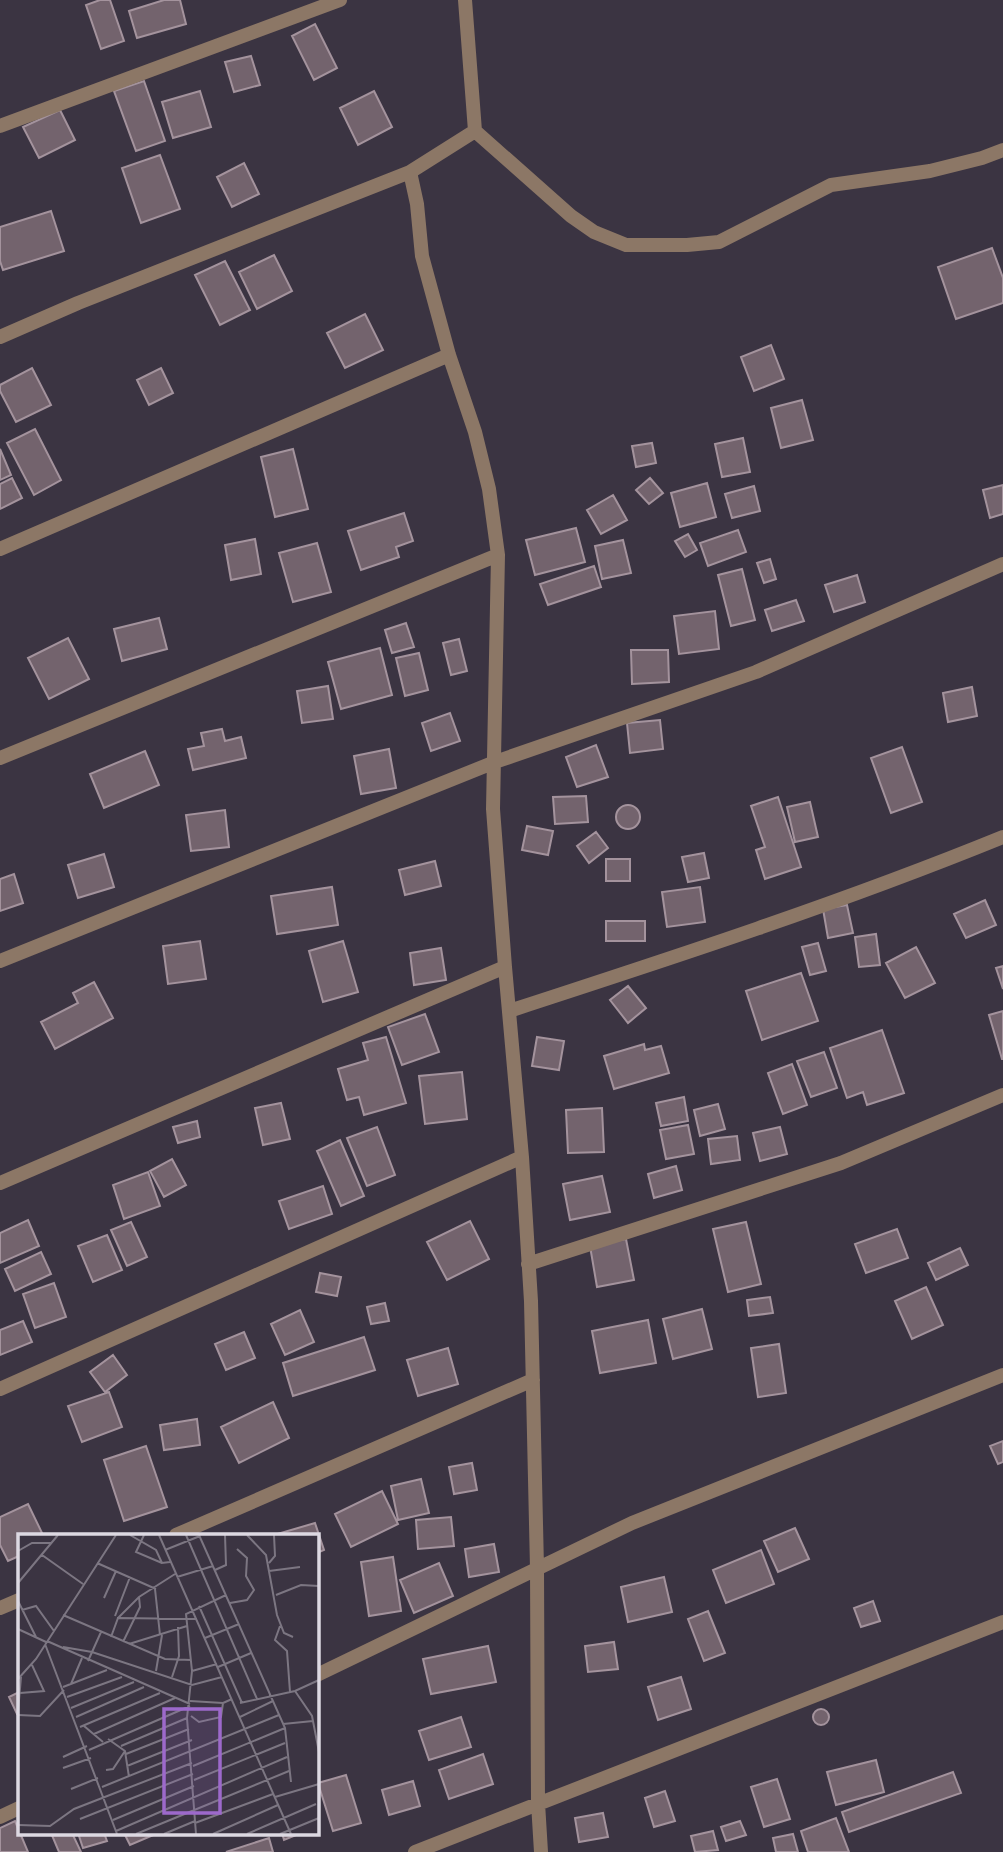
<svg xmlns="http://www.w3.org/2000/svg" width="1003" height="1852" viewBox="0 0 1003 1852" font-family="'DM Sans',sans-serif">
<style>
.building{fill:#73636d;stroke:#a4939d;stroke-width:2}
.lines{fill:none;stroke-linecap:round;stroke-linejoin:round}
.minor{stroke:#8c7766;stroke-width:14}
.inset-road{fill:none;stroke:#7c7682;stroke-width:2}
.view{fill:#9d69cb;fill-opacity:0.15;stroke:#9d69cb;stroke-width:3.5}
.inset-edge{fill:none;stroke:#ddd9e2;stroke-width:3.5}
</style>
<rect width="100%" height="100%" fill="#3b3442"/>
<path class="building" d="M100 0H110L124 41 101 49 86 5Z
M164 0H180L186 24 137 38 129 11Z
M315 24 337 68 314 80 292 36Z
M251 56 260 85 234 92 225 62Z
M144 81 165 141 136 151 114 91Z
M200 91 211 127 173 138 162 102Z
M374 91 392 127 358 145 340 108Z
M60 110 75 140 39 158 23 127Z
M160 155 180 209 141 223 122 168Z
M244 163 259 194 232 207 217 177Z
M51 211 64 251 3 270 0 261V227Z
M992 248 1003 278V303L956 319 938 267Z
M274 255 292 291 257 309 239 272Z
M225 261 250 310 220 325 195 275Z
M365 314 383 350 345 368 327 333Z
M771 345 784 379 754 391 741 357Z
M32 368 51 405 16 422 0 391V385Z
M161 368 173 393 149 405 137 380Z
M802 400 813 440 781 448 771 408Z
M35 429 61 480 34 495 7 443Z
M743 438 750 472 722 477 715 444Z
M652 443 656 463 636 467 632 446Z
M0 449 11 475 0 480Z
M293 449 308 509 275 517 261 457Z
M12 478 22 498 0 509V484Z
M650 478 663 493 649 504 636 490Z
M707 483 716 517 680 527 671 493Z
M1003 485V514L990 518 983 490Z
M754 486 760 511 732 518 725 494Z
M613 495 627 520 601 534 587 510Z
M404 513 413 541 396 547 399 557 361 570 348 531Z
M576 528 585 562 535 575 526 540Z
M738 530 746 552 708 566 700 543Z
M688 534 697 550 685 557 675 541Z
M255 539 261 574 231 580 225 545Z
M623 540 631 573 602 579 595 546Z
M317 543 331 592 293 602 279 553Z
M770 559 776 579 764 583 757 563Z
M594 566 601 587 548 605 540 584Z
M742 569 755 620 731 626 718 575Z
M857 575 865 602 834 612 825 585Z
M796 600 804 621 772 631 765 610Z
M715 611 719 649 679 654 674 616Z
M159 618 167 649 122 661 114 629Z
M406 623 414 647 392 653 385 630Z
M68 638 89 679 49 699 28 658Z
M459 639 467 671 451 675 443 643Z
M380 648 392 695 341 709 328 662Z
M631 650H668L669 682 632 684Z
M419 653 428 690 405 696 396 658Z
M328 686 333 719 302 723 297 691Z
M972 687 977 716 948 722 943 693Z
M450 713 460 741 431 751 422 723Z
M660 720 663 749 630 753 627 723Z
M222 729 225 741 241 737 246 758 193 770 188 749 204 746 201 733Z
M596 745 608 777 577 787 566 757Z
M902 747 922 802 891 813 871 758Z
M389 749 396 788 361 794 354 756Z
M145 751 159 785 104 808 90 774Z
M586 796 588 822 555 824 553 797Z
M778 797 801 867 765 879 756 850 765 847 751 806Z
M810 802 818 837 795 842 787 807Z
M616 817a12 12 0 1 1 24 0a12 12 0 1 1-24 0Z
M225 810 229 847 191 851 186 815Z
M527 826 553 831 548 855 522 850Z
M596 832 608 848 589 863 577 846Z
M704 853 709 878 688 882 682 857Z
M104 854 114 887 78 898 68 865Z
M606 859H630V881H606Z
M435 861 441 886 405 895 399 870Z
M14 874 23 903 0 911V879Z
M332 887 338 925 277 934 271 896Z
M700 887 705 922 667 927 662 892Z
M985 900 996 925 966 938 954 914Z
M847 905 853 933 828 938 823 909Z
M606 921H645V941H606Z
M876 934 880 965 859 967 855 937Z
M200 941 206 979 168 984 163 946Z
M343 941 358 992 323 1002 309 951Z
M818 943 826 971 810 975 802 947Z
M916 947 935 983 905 998 886 963Z
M441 948 446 980 414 985 410 953Z
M1003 966V989L996 968Z
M801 973 818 1021 762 1040 746 991Z
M94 982 113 1018 55 1049 41 1022 78 1003 73 993Z
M628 986 646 1008 628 1023 610 1000Z
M1003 1011V1059H1002L989 1015Z
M425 1014 439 1052 402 1065 388 1027Z
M882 1030 904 1093 867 1105 863 1092 847 1098 830 1048Z
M386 1037 406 1103 364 1115 359 1097 347 1100 338 1069 368 1060 363 1043Z
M537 1037 564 1041 559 1070 532 1066Z
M644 1044 645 1050 661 1046 669 1073 614 1089 604 1056Z
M824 1052 837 1088 811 1097 797 1061Z
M792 1064 807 1105 783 1114 768 1073Z
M462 1072 467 1119 425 1124 419 1076Z
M684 1097 688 1121 661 1126 656 1103Z
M281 1103 290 1139 263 1145 255 1108Z
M718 1104 725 1129 700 1136 694 1110Z
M602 1108 604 1152 568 1153 566 1110Z
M197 1121 200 1137 178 1143 173 1127Z
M688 1125 694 1154 666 1159 660 1130Z
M377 1127 395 1175 367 1186 347 1138Z
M780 1127 787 1154 760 1161 753 1133Z
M737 1136 740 1160 711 1164 708 1139Z
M340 1140 364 1196 341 1206 317 1151Z
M172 1159 186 1185 164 1197 150 1171Z
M676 1166 682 1190 654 1198 648 1174Z
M148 1172 160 1206 124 1219 113 1185Z
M602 1176 610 1212 570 1220 563 1184Z
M323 1186 332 1214 289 1229 279 1201Z
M28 1220 39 1246 0 1263V1233Z
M470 1221 489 1259 447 1280 427 1242Z
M131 1222 147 1257 127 1266 111 1230Z
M746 1222 761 1284 728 1292 713 1229Z
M897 1229 908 1258 866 1273 855 1244Z
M107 1235 122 1270 93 1282 78 1246Z
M626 1239 634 1280 597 1287 590 1246Z
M960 1248 968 1265 936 1280 928 1263Z
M41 1252 51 1274 15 1291 5 1269Z
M320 1273 341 1277 337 1296 316 1292Z
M54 1283 66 1317 35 1328 23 1294Z
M926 1287 943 1325 912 1339 895 1301Z
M770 1297 773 1313 749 1316 747 1300Z
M385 1303 389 1321 371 1324 367 1307Z
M702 1309 712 1349 673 1359 663 1319Z
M300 1310 314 1342 285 1355 271 1324Z
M648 1320 656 1363 600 1373 592 1331Z
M23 1321 32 1342 0 1355V1330Z
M244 1332 255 1358 226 1370 215 1344Z
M364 1337 375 1370 293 1396 283 1363Z
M779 1344 786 1393 758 1397 751 1348Z
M448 1348 458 1384 418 1396 407 1360Z
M113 1355 127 1375 105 1392 90 1372Z
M109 1392 122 1427 82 1442 68 1406Z
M273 1402 289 1438 239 1463 221 1427Z
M197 1419 200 1445 164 1450 160 1425Z
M1003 1441V1462L998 1464 990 1446Z
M146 1446 167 1507 124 1521 104 1460Z
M472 1463 477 1490 454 1494 449 1467Z
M421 1479 429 1513 398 1520 391 1486Z
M382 1491 398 1524 351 1547 335 1514Z
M28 1504 43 1535H19V1556L8 1561 0 1545V1517Z
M451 1517 454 1546 418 1549 416 1520Z
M315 1523 324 1550 317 1553V1535H274Z
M795 1528 809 1559 778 1572 764 1541Z
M494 1544 499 1572 469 1577 465 1549Z
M761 1550 774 1584 726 1603 713 1570Z
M393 1557 401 1611 369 1616 361 1562Z
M439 1563 453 1596 414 1613 400 1580Z
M664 1577 672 1612 628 1622 621 1587Z
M873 1601 880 1621 861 1627 854 1608Z
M708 1611 725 1653 704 1661 688 1619Z
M614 1642 618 1669 588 1672 585 1646Z
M488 1646 496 1682 431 1694 423 1659Z
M681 1677 691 1709 658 1720 648 1687Z
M19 1692V1713L17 1714 9 1697Z
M813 1717a8 8 0 1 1 16 0a8 8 0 1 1-16 0Z
M461 1717 471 1747 429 1760 419 1731Z
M483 1754 493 1784 449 1799 439 1770Z
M876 1760 884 1792 836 1805 827 1772Z
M953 1772 961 1793 849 1832 842 1812Z
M346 1775 361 1823 333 1831 318 1783Z
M777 1779 790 1819 764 1827 751 1787Z
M413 1781 420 1806 389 1815 382 1790Z
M665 1791 675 1821 654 1827 645 1798Z
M603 1813 608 1837 579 1842 575 1818Z
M836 1818 849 1852H808L801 1831Z
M15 1821 28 1852H0V1828Z
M740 1821 746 1835 726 1841 721 1827Z
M713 1831 718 1850 695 1852 691 1836Z
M51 1833H72L81 1852H59Z
M78 1833H104L107 1841 83 1848Z
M124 1833H158L130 1845Z
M282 1833H301L284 1840Z
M793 1834 798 1852H776L773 1838Z
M269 1838 273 1852H226Z"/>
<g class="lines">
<path class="minor" d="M465 0 475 131 410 172 417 204 422 256 449 355 475 432 489 489 498 555 493 809 505 967 522 1157 531 1301 537 1568 538 1803 541 1852
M0 126 340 0
M475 131 571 216 594 232 626 245H687L719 242 831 185 930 171 982 158 1003 150
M0 337 78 303 410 172
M0 549 449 355
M0 758 498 555
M0 961 495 762 756 672 1003 564
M509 1011C675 957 841 903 1003 837
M0 1183 505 967
M528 1264 841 1163 1003 1095
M0 1389 522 1157
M176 1535 533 1380
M0 1608 19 1600
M317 1675 632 1523 1003 1375
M0 1817 19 1808
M415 1852 1003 1622"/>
</g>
<g transform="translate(18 1534)">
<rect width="301" height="301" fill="#3b3442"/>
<path class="inset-road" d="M112 1 138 16 144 29 152 28M126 1 118 18 144 29M141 1 273 300M168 1 239 165M181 1 267 194 273 248M229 1 248 21 259 81 266 99 275 103M147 16 182 2M0 17 14 9H34M24 21 65 50M79 29 138 55M251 29 257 22 256 1M197 36 208 31 207 1M251 37 282 33M159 43 195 32M0 49 40 1M137 55 142 101M258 61 283 51 301 52M86 64 98 37M0 67 18 103M212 69 229 66 236 56 228 42 229 24 219 15M181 72 224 169M4 76 18 72 36 97M45 81 147 125 173 126M97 82 112 43M100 84 121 63 157 40M262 92 257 106 269 117 272 158M0 95 28 108M93 103 100 84 179 85M187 104 221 90M29 107 172 170M105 108 122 73 121 63M27 110 99 300M111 110 169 92M45 113 74 118 174 151 204 143M70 127 83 98M200 133 233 119M138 137 144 101M174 137 199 130M154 143 161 122 160 93M0 145 18 125 98 1M53 150 64 124M45 153 89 136M277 157 294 182 301 218M2 159 26 157 14 131M49 163 104 143M172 167 205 169M222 169 277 157 301 146M53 174 116 148M0 178 3 143M0 181 22 182 46 156M173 182 181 188 203 183 205 169 214 165M58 183 126 153M222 183 255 167M265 190 295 187M66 192 85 208M62 193 142 159M76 200 157 164M90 205 107 217 111 243M103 212 169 184M71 216 172 172M108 220 171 195M45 223 69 212M109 232 174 206M175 232 267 194M45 234 73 224M88 236 95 235 107 217M176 246 267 209M84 253 261 181M53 255 80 244M257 263 301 250M62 285 175 240M95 286 176 252M177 289 255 260M0 291 32 292 56 275 174 229M98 297 269 223M118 300 271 237M146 300 177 287M178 300 169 184 174 137 168 80 208 61M195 300 260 271M229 300 298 270M262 300 301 284"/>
<path class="view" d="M146 175H202V279H146Z"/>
<rect width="301" height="301" class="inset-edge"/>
</g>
</svg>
